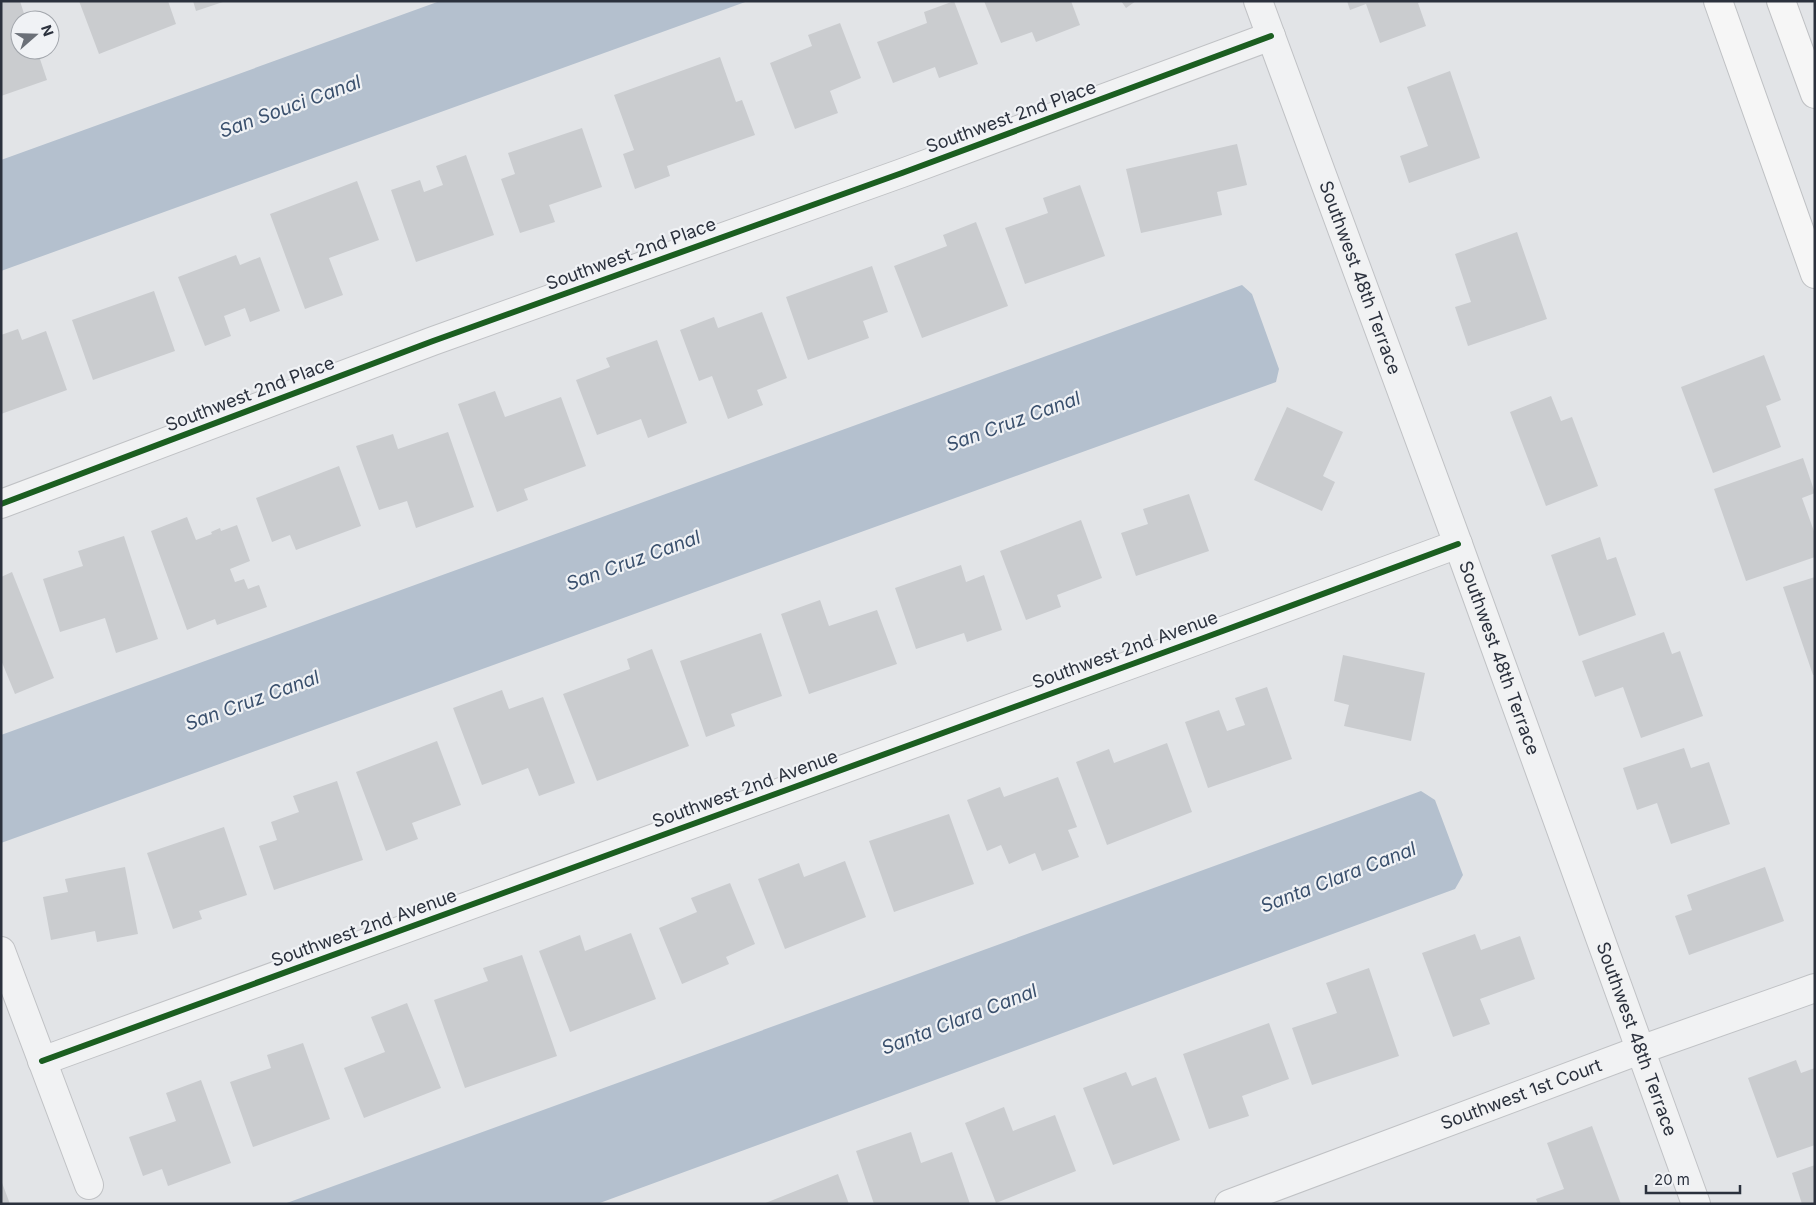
<svg xmlns="http://www.w3.org/2000/svg" width="1816" height="1205" viewBox="0 0 1816 1205" font-family="Inter,sans-serif">
<style>
.water{fill:#b4c0ce}
.building{fill:#cacccf}
.lines{fill:none;stroke-linecap:round;stroke-linejoin:round}
.minor-casing{stroke:#c0c2c5;stroke-width:30}
.major-casing{stroke:#bfc1c4;stroke-width:30}
.minor{stroke:#f1f2f3;stroke-width:28}
.major{stroke:#f6f6f6;stroke-width:28}
.cycleway-casing{stroke:#f0f2f5;stroke-width:9}
.cycleway{stroke:#1b5e20;stroke-width:6}
.labels{text-anchor:middle;stroke-width:4.5;stroke-linejoin:round;paint-order:stroke}
.street-label{font-size:18px;fill:#2b313d;stroke:#f0f2f5}
.water-label{font-size:19px;font-style:italic;fill:#3a506d;stroke:#f0f2f5}
</style>
<rect width="100%" height="100%" fill="#e2e4e7"/>
<path class="water" d="M440 1H748L1 271V160Z
M1242 285 1252 294 1279 369 1276 382 1 843V735Z
M1421 791 1435 800 1463 875 1455 889 597 1204H284Z"/>
<path class="building" d="M7 1H20L26 20H20V50H37L47 80 1 96V3Z
M79 1H168L176 24 99 54Z
M193 1H223V2L196 11Z
M954 1 978 64 939 78 935 67 893 83 877 42 927 23 924 12Z
M984 1H1071L1080 25 1036 42 1032 32 1001 43Z
M1121 1H1136L1126 8Z
M1347 1H1423L1418 3 1426 26 1380 43 1366 4 1350 10Z
M840 23 861 78 830 91 838 113 795 129 770 63 812 46 808 35Z
M720 57 736 102 742 100 755 135 667 166 670 176 635 189 623 154 634 150 614 95Z
M1450 71 1480 158 1409 183 1400 156 1428 146 1407 87Z
M582 128 602 187 549 205 555 222 520 233 501 179 515 174 508 153Z
M1237 144 1247 185 1217 192 1222 215 1141 233 1126 169Z
M466 155 494 235 416 262 391 190 420 180 424 192 443 185 436 166Z
M357 181 379 240 329 258 343 295 305 309 270 214Z
M1080 185 1105 256 1025 284 1005 228 1048 213 1043 198Z
M976 222 1008 306 922 338 894 266 947 246 943 235Z
M1517 232 1547 319 1468 346 1455 307 1471 302 1455 254Z
M236 255 240 265 260 257 280 311 250 322 245 308 224 316 231 336 205 346 178 277Z
M872 266 888 312 863 321 869 338 808 360 786 297Z
M154 291 175 351 93 380 72 320Z
M762 312 787 378 757 390 763 405 728 419 712 376 699 381 680 330 714 317 718 328Z
M18 329 22 340 46 331 67 390 1 414V335Z
M657 340 687 423 648 438 641 419 597 435 576 380 610 367 606 358Z
M1764 355 1781 400 1766 406 1781 447 1713 473 1681 387Z
M495 391 505 417 561 397 586 466 524 489 528 500 497 512 458 404Z
M1551 396 1561 421 1572 417 1598 486 1546 506 1510 412Z
M1287 407 1343 432 1323 476 1335 482 1322 511 1254 480Z
M448 432 474 507 416 528 407 501 379 510 356 446 393 434 398 449Z
M1803 458 1815 493 1802 498 1815 534V557L1746 581 1714 489Z
M339 466 361 526 296 550 290 535 272 542 256 498Z
M1189 494 1209 551 1136 576 1121 533 1148 524 1143 509Z
M187 517 196 540 212 534 211 532 220 528 221 531 237 525 250 561 230 569 235 582 244 579 248 589 259 585 267 607 217 625 215 619 187 630 151 531Z
M1081 520 1102 578 1057 595 1061 607 1026 620 1000 551Z
M124 536 158 639 116 653 105 618 60 632 43 579 83 566 78 551Z
M1600 537 1607 560 1616 557 1636 615 1579 636 1551 555Z
M961 565 966 582 984 575 1002 630 967 642 964 633 916 649 895 588Z
M12 572 54 678 15 694 1 660V577Z
M1815 577V675H1813L1783 587Z
M820 600 829 626 877 610 897 664 809 694 781 614Z
M1664 632 1672 654 1680 651 1703 716 1641 738 1623 687 1595 697 1582 661Z
M761 633 782 696 731 714 735 726 706 737 680 661Z
M652 649 689 746 597 781 563 694 630 669 627 659Z
M1343 655 1425 673 1411 741 1344 726 1349 705 1334 701Z
M1267 687 1292 759 1208 788 1185 722 1219 710 1227 731 1245 725 1235 698Z
M502 690 509 709 543 697 575 783 539 796 528 768 482 785 453 708Z
M437 741 461 805 412 823 418 839 386 851 356 772Z
M1167 743 1192 812 1107 845 1076 762 1109 749 1114 763Z
M1684 748 1691 768 1709 762 1730 824 1671 844 1657 803 1637 810 1623 768Z
M1058 777 1077 827 1068 830 1079 857 1042 871 1035 853 1009 864 1001 845 987 851 967 800 1000 787 1004 797Z
M337 781 363 860 274 890 259 846 277 840 271 822 299 812 293 796Z
M949 814 974 884 894 912 869 841Z
M224 827 247 895 199 911 202 919 173 929 147 853Z
M845 861 866 917 785 949 758 879 799 863 804 877Z
M125 867 138 934 97 942 95 931 51 940 43 897 68 892 65 879Z
M1765 867 1784 921 1689 955 1675 916 1692 910 1687 895Z
M730 883 755 944 726 957 729 964 682 984 659 928 697 912 691 898Z
M631 933 656 999 570 1032 539 951 580 935 585 951Z
M1475 934 1481 950 1520 936 1535 979 1480 999 1490 1024 1453 1037 1422 953Z
M522 955 557 1056 465 1088 434 1000 488 981 483 968Z
M1369 968 1399 1056 1312 1085 1292 1028 1337 1013 1326 983Z
M407 1003 441 1088 364 1118 344 1068 385 1052 371 1017Z
M1269 1023 1289 1079 1242 1096 1249 1116 1209 1129 1183 1054Z
M303 1043 330 1119 253 1147 230 1082 271 1068 267 1055Z
M1796 1060 1801 1073 1815 1068V1145L1777 1158 1748 1078Z
M1126 1072 1132 1086 1156 1077 1180 1140 1113 1165 1083 1088Z
M201 1080 231 1163 168 1186 162 1169 143 1176 129 1137 176 1121 166 1093Z
M1004 1107 1013 1131 1055 1115 1076 1171 996 1203 965 1123Z
M1592 1126 1621 1204H1538L1536 1199 1564 1189 1547 1143Z
M911 1132 921 1163 952 1152 970 1204H874L856 1151Z
M1815 1165V1204H1802L1792 1173Z
M838 1174 849 1204H763Z
M1 1180 10 1204H1Z"/>
<g class="lines">
<g class="minor-casing">
<g id="minor">
<path id="s1" d="M1258 1 1458 544 1696 1204"/>
<path d="M1 504 433 341 902 173 1271 36"/>
<path d="M1 951 89 1185"/>
<path d="M42 1061 1201 639 1458 544"/>
<path id="s2" d="M1229 1204 1640 1050 1815 988"/>
</g>
</g>
<g class="major-casing">
<path id="major" d="M1718 1 1815 274
M1781 1 1815 94"/>
</g>
<use href="#minor" class="minor"/>
<use href="#major" class="major"/>
<g class="cycleway-casing">
<path id="cycleway" d="M1 504 433 341 902 173 1271 36
M42 1061 1201 639 1458 544"/>
</g>
<use href="#cycleway" class="cycleway"/>
</g>
<g class="labels">
<g class="street-label">
<text transform="translate(1011 117) rotate(-20)" y="6">Southwest 2nd Place</text>
<text transform="translate(631 254) rotate(-20)" y="6">Southwest 2nd Place</text>
<text dy="6" stroke="none"><textPath href="#s1" startOffset="295">Southwest 48th Terrace</textPath></text>
<text transform="translate(250 394) rotate(-21)" y="6">Southwest 2nd Place</text>
<text transform="translate(1125 650) rotate(-20)" y="6">Southwest 2nd Avenue</text>
<text dy="6" stroke="none"><textPath href="#s1" startOffset="700">Southwest 48th Terrace</textPath></text>
<text transform="translate(745 789) rotate(-20)" y="6">Southwest 2nd Avenue</text>
<text transform="translate(364 928) rotate(-20)" y="6">Southwest 2nd Avenue</text>
<text dy="6" stroke="none"><textPath href="#s1" startOffset="1105">Southwest 48th Terrace</textPath></text>
<text dy="6" stroke="none"><textPath href="#s2" startOffset="312">Southwest 1st Court</textPath></text>
</g>
<g class="water-label">
<text transform="translate(290 106) rotate(-20)" y="7">San Souci Canal</text>
<text transform="translate(1013 421) rotate(-20)" y="7">San Cruz Canal</text>
<text transform="translate(633 560) rotate(-20)" y="7">San Cruz Canal</text>
<text transform="translate(252 700) rotate(-20)" y="7">San Cruz Canal</text>
<text transform="translate(1338 877) rotate(-21)" y="7">Santa Clara Canal</text>
<text transform="translate(959 1019) rotate(-21)" y="7">Santa Clara Canal</text>
</g>
</g>
<rect width="1816" height="1205" fill="none" stroke="#2b313d" stroke-width="5"/>
<g transform="translate(35 35) rotate(70)"><circle r="24" fill="#f0f2f5" stroke="#a1a5ab"/>
<path d="M0-4L9 19L0 12L-9 19Z" fill="#6b7078"/>
<text y="-8" font-size="14" font-weight="bold" text-anchor="middle" fill="#2b313d">N</text>
</g>
<path d="M1646 1185v8h94v-8" fill="none" stroke="#2b313d" stroke-width="2.5"/>
<text x="1654" y="1185" font-size="15" fill="#2b313d" stroke="#f0f2f5" stroke-width="4" paint-order="stroke">20 m</text>
</svg>
